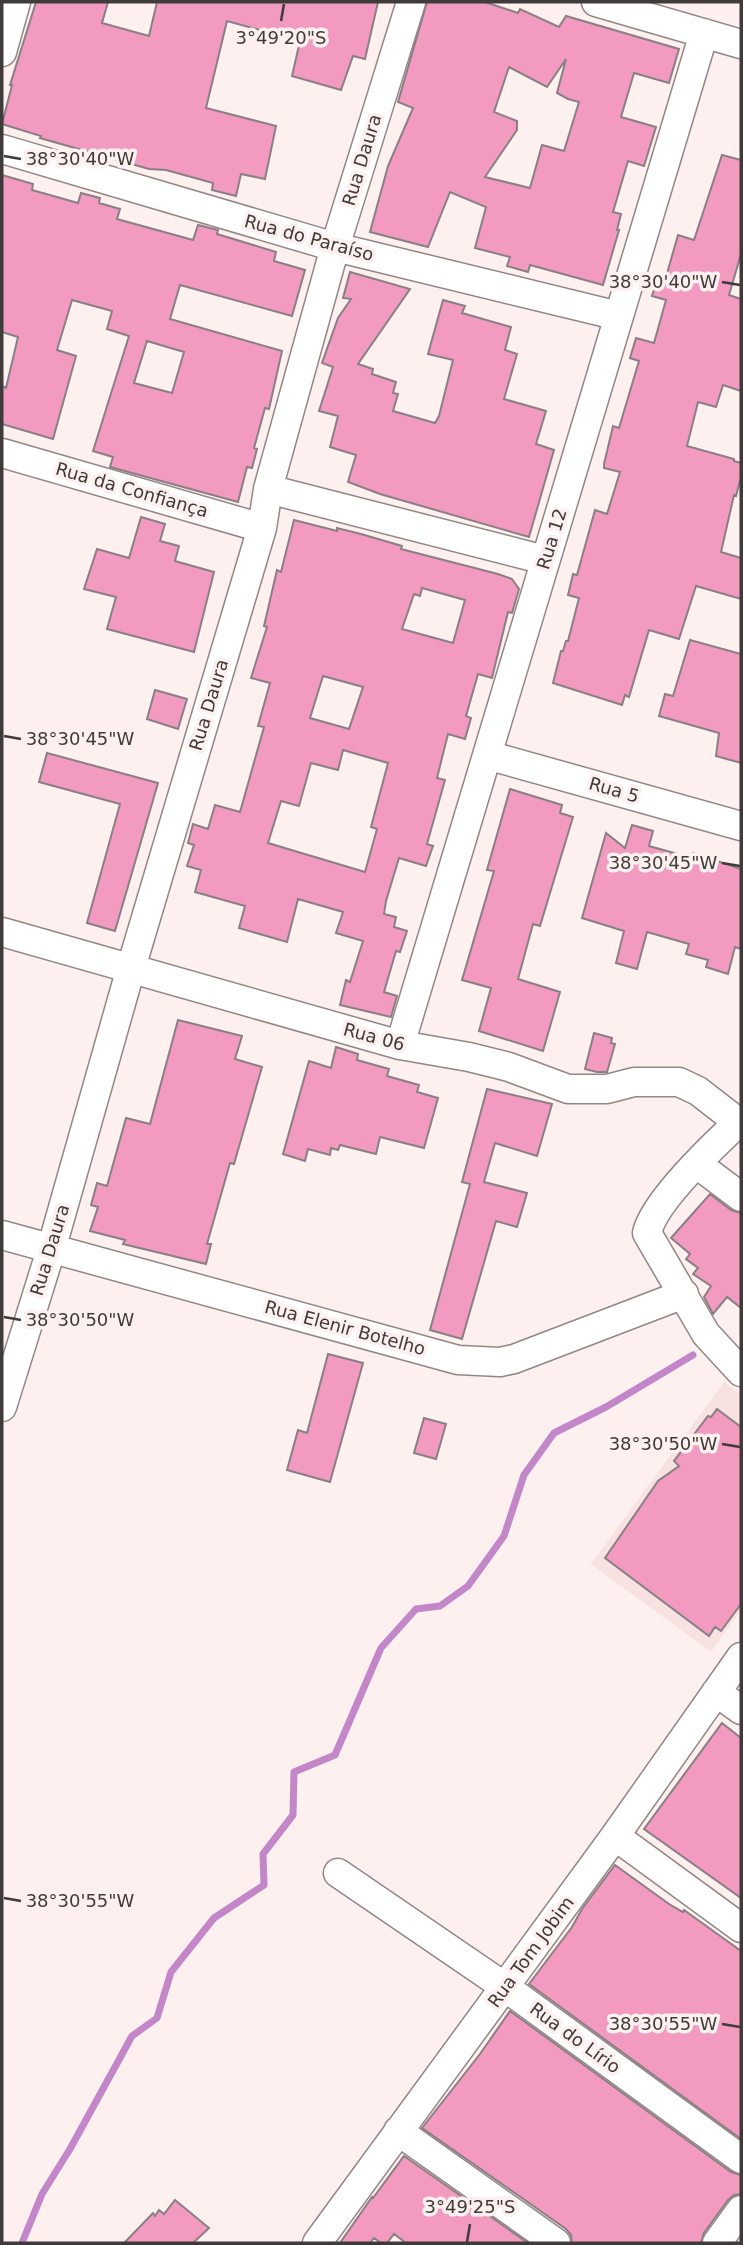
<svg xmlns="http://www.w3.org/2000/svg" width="743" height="2245" viewBox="0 0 743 2245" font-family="'DejaVu Sans',sans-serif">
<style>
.built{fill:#f7e2e1}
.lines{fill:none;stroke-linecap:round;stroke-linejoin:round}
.stream{stroke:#c386c8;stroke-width:7}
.building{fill:#f29ac0;stroke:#8a7f84;stroke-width:2;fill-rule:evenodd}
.minor-casing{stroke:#938786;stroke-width:31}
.minor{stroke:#fff;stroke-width:28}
.ticks{fill:none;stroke:#403b3b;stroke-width:2.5}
.labels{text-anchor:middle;stroke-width:7;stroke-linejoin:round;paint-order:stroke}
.street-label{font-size:18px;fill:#403b3b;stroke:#fdf0ef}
.ticks-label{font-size:18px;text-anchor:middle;fill:#403b3b;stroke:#fdf0ef;stroke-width:7;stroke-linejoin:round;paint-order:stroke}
</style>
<rect width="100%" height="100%" fill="#fdf0ef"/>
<path class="built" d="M724 1382 741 1394V1610L711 1652 591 1564Z"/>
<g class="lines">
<path class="stream" d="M22 2243 42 2194 70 2149 132 2036 157 2018 171 1972 214 1918 264 1885 263 1854 293 1815 294 1772 335 1755 381 1648 416 1609 440 1606 468 1586 504 1536 524 1475 554 1433 606 1407 693 1355"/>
</g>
<path class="building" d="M36 2H108L102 23 149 36 157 2H378L365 59 353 56 341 90 292 76 300 41 227 21 206 108 276 126 265 179 241 174 236 196 212 190 213 183 166 170 149 169 40 138 41 136 2 124 12 85H10Z
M427 2H485L518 13 520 9 559 27 566 16 679 49 669 83 634 73 621 117 656 127 644 166 628 161 613 212 621 214 617 230H619L603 285 530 265 528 272 507 266 510 257 475 248 486 207 450 192 428 247 370 232 388 166 413 108 398 102ZM566 59 557 93 568 99 579 102 564 151 542 145 530 188 485 177 517 130V121L494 112 509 67 547 87Z
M722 155 741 160V254L729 295 741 299V391L723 385 716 407 698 402 687 446 734 459V461L741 463V477L736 496 734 495 721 552 741 558V599L696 586 679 639 649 630 629 697 625 695 622 705 553 683 561 651H563L566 641H568L579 598 568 595 573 574 577 575 595 510 607 514 620 472 604 468V464L613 426 619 428 639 361 630 358 636 338 654 343 666 300 652 296 659 274 666 277 678 235 694 240Z
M2 175 33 184 32 190 78 203 81 193 100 198 99 203 120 209 117 219 193 240 198 225 218 230 217 234 276 252 274 261 305 270 292 316 180 285 170 319 282 351 269 409 265 408 254 448 257 449 252 468 247 467 238 502 110 467 113 457 93 451 129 336 107 329 112 311 72 300 57 350 76 356 53 439 2 424V386L6 388 18 337 2 332ZM147 341 184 352 172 393 134 383Z
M350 272 410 289 358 364 373 369 372 374 396 382 393 393 398 394 393 411 435 423 439 416 453 360 428 354 443 300 465 306 462 313 511 327 505 350 517 354 504 399 546 411 536 444 554 450 529 537 380 494 348 482 356 455 330 447 338 416 319 411 333 367 322 363 338 318 351 299 343 298Z
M141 517 165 524 160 541 179 546 175 561 214 572 194 652 107 629 116 597 84 589 97 549 129 558Z
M294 520 337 531V528L361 534 402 546 401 549 498 574 512 579 519 589 512 613 508 612 492 678 478 674 466 716 471 718 465 739 448 734 437 778 445 780 427 844 433 846 426 866 399 858 386 901 384 914 396 917 394 927 407 931 400 952 396 951 384 992 397 996 391 1017 340 1005 346 980 350 982 363 941 336 933 343 912 298 899 287 942 239 928 245 906 195 892 201 870 187 866 194 845 188 843 193 824 208 829 215 805 240 812 264 727 258 726 270 683 251 678 267 627 264 626 277 570 281 572ZM422 588 465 600 453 643 402 629 414 594 420 596ZM323 676 363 687 349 729 310 718ZM343 750 388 763 371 827 377 829 365 872 268 843 281 801 299 806 311 763 338 770Z
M690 640 741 654V763L716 756 719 733 659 716 665 694 673 696Z
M155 690 187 699 178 729 147 719Z
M47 753 158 783 115 931 87 923 120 804 39 782Z
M510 789 562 805 560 813 573 817 540 926 533 924 518 979 560 992 543 1051 479 1031 491 988 462 980 494 871 487 870Z
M632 825 653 831 649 846 692 858 693 853 741 869V949L735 947 728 974 706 967 708 960 686 954 689 944 647 932 637 969 616 963 624 931 582 918 606 833 625 848Z
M178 1020 242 1036 235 1059 262 1067 234 1164 230 1163 207 1244H211L206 1264 123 1244 125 1240 90 1231 98 1207 91 1205 97 1183 107 1186 126 1118 150 1124Z
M594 1033 612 1038 611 1043 615 1044 607 1072H597L585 1069Z
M336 1047 358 1054 357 1060 389 1069 387 1076 419 1085 417 1092 438 1098 424 1148 380 1137 376 1154 340 1145 338 1150 331 1148 330 1155 308 1149 305 1161 283 1154 309 1061 331 1068Z
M487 1089 552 1104 537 1156 495 1143 484 1182 527 1193 517 1227 496 1221 462 1339 430 1330 470 1184 462 1182Z
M710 1194 731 1210 741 1213V1308L727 1297 713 1314 704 1297 711 1286 693 1274 698 1268 686 1259 690 1254 671 1238Z
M328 1354 363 1363 330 1482 287 1470 298 1430 307 1433Z
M717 1409 741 1427V1604L721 1631 715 1627 709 1636 605 1558 658 1481 679 1466 674 1461 708 1416 711 1417Z
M424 1418 446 1424 436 1459 414 1453Z
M722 1723 741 1738V1898L644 1829Z
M615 1865 669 1904 683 1912 684 1910 741 1951V2139L529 1984 572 1927 582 1909Z
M510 2011 731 2172 741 2175V2194L734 2195 728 2200 704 2233 701 2243H572L571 2235 566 2229 422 2128 480 2054Z
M404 2156 528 2243H406L394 2234 387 2243H381L374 2238 370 2243H340L372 2197 373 2198Z
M175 2200 209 2228 193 2243H124L153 2213 155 2216 159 2210 164 2214Z"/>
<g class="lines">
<g class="minor-casing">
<path id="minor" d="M596 2 741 44
M2 52 16 2
M2 149 335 247 619 316
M2 453 262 528
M268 489 545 560
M487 755 741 826
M2 932 400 1045 469 1057 509 1067 568 1089H607L634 1082H679L698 1091 738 1122
M400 1045 704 33
M741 1120C716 1143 654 1201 647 1233L706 1334 741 1372
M697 1164 741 1197
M2 1235 458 1360 500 1362 514 1359 684 1294
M2 1407 51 1250 131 968 262 528 268 489 335 247 411 2
M716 1692 741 1710
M615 1836 741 1928
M338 1873 505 1987 741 2159
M398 2131 556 2243
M317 2243 615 1836 741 1657
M717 2243 741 2210"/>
</g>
<use href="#minor" class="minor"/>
</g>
<path class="ticks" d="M281 21 284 4M4 156 21 159M722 282 740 285M4 736 21 739M722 863 740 866M4 1317 21 1320M722 1444 740 1447M4 1898 21 1901M722 2024 740 2027M467 2242 470 2224"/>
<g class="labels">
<g class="street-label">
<text transform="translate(362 160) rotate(-73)" y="6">Rua Daura</text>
<text transform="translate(309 238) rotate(15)" y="6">Rua do Paraíso</text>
<text transform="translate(132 490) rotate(16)" y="6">Rua da Confiança</text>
<text transform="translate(552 539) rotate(-73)" y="6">Rua 12</text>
<text transform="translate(209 705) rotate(-73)" y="6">Rua Daura</text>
<text transform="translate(614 790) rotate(16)" y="6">Rua 5</text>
<text transform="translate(374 1037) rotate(15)" y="6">Rua 06</text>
<text transform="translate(50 1250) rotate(-73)" y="6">Rua Daura</text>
<text transform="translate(345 1328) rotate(15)" y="6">Rua Elenir Botelho</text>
<text transform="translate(531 1952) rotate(-54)" y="6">Rua Tom Jobim</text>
<text transform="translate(575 2038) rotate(36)" y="6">Rua do Lírio</text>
</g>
</g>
<g class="ticks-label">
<text x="281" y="44">3°49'20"S</text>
<text x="80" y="165">38°30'40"W</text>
<text x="663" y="288">38°30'40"W</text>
<text x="80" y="745">38°30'45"W</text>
<text x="663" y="869">38°30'45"W</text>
<text x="80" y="1326">38°30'50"W</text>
<text x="663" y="1450">38°30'50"W</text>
<text x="80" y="1907">38°30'55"W</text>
<text x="663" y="2030">38°30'55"W</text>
<text x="470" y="2213">3°49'25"S</text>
</g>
<rect width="743" height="2245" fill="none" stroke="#403b3b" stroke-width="7"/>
</svg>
